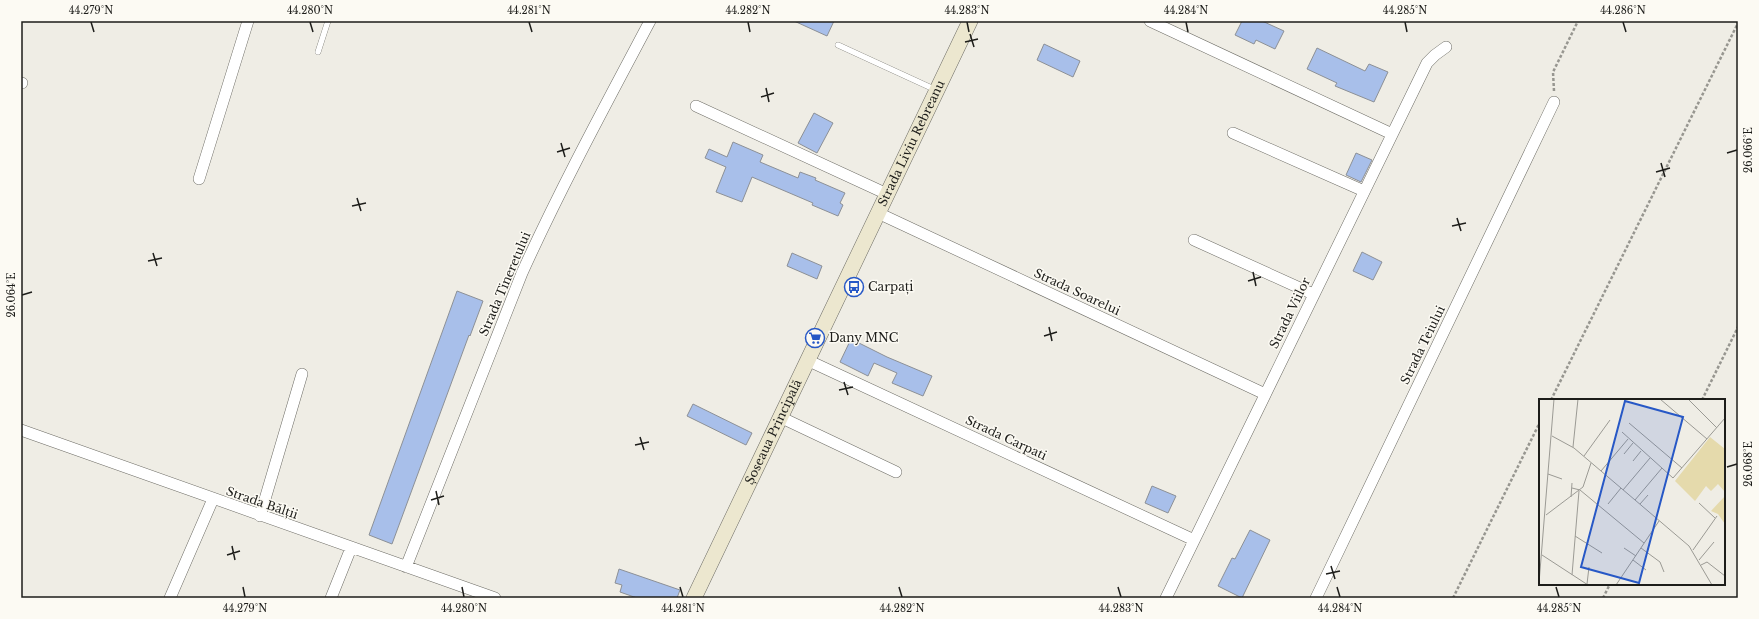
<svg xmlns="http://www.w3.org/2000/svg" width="1759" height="619" viewBox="0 0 1759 619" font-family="'Libre Baskerville',serif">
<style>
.building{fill:#a8bfea;stroke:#8c9096}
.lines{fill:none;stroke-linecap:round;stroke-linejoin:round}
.service-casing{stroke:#6d6c65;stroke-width:6}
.minor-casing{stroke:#6d6c65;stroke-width:12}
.secondary-casing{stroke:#6d6c65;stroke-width:16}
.path{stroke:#979690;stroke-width:2.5;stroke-dasharray:3 2;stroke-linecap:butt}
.service{stroke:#fff;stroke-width:5.5}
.minor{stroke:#fff;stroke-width:11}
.secondary{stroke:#ece7cf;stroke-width:15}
.ticks{fill:none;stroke:#1d1d1a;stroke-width:1.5}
.labels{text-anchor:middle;stroke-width:3;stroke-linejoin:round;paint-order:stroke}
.street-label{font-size:12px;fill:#1d1d1a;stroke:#fcfaf3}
.poi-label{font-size:12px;fill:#1d1d1a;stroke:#fcfaf3;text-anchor:start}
.inset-road{fill:none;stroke:#9b9a94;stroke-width:1}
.view{fill:#2758c6;fill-opacity:0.15;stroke:#2758c6;stroke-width:2}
.inset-edge{fill:none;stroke:#1d1d1a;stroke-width:2}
.neatline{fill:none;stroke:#1d1d1a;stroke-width:1.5}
.ticks-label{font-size:10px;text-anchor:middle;fill:#1d1d1a}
</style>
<rect width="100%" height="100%" fill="#efede5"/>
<path class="building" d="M794 21H834L827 36Z
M1242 21H1262L1284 31 1275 49 1256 40 1254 44 1235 35Z
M1044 44 1080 61 1073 77 1037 60Z
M1317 48 1365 71 1369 64 1388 72 1374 102 1335 86 1337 83 1307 69Z
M814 113 833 123 817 153 798 143Z
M733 142 763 155 760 162 798 178 800 172 816 178 815 180 845 193 840 203 843 205 838 216 812 205 813 203 752 177 742 202 716 192 726 167 705 158 709 149 727 157Z
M1356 153 1372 160 1361 182 1346 175Z
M1362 252 1382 262 1373 280 1353 271Z
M792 253 822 266 817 279 787 266Z
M457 291 483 301 470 336 469 335 392 544 369 535Z
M851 339 887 357 932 376 923 396 892 383 897 373 874 363 868 376 840 362Z
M693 404 752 433 746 445 687 416Z
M1152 486 1176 496 1168 513 1145 503Z
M1250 530 1270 540 1242 598 1218 586 1232 558 1235 559Z
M619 569 680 590 677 598H637L620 592 622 585 615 583Z"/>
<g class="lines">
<g class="service-casing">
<path id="service" d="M838 45 936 90
M318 52 328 21"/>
</g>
<g class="minor-casing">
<path id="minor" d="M1150 21 1392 134
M21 83H22
M696 106 887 194
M1233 133 1364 191
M199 179 248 21
M878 213 1265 394
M1194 240 1313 294
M807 360 1194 540
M780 417 896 472
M21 430 495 598
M260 516 302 374
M406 567 522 273C561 187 606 104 650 21
M170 598 213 499
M331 598 351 548
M1166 598 1427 63 1435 55 1446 47
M1316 598 1554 102"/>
</g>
<g class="secondary-casing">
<g id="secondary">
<path id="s1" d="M694 598 970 21"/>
</g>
</g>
<path class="path" d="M1554 91 1553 72 1578 21
M1551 400 1738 23
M1702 400 1738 327
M1453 598 1540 422
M1603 598 1610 584"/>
<use href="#service" class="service"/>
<use href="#minor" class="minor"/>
<use href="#secondary" class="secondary"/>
</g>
<path class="ticks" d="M91 22 94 32M310 22 313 32M529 22 532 32M748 22 750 32M967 22 969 32M1186 22 1188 32M1405 22 1407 32M1623 22 1626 32M970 34 974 47M965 42 978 39M766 88 769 102M761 97 774 93M561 143 565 157M557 152 570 148M1727 153 1737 150M1661 163 1665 177M1656 172 1670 168M357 198 361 211M352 206 366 203M1457 218 1461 231M1452 226 1466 223M153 253 157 266M148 261 162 258M1253 272 1256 286M1248 281 1261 277M22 295 32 292M1049 327 1052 341M1044 336 1057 332M844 382 848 395M839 390 853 387M640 437 644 450M635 445 649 442M1727 467 1737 464M436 491 439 505M431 500 444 496M232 546 235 560M227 555 240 551M1331 566 1335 579M1326 574 1340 571M243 587 245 597M462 587 464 597M680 587 683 597M899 587 902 597M1118 587 1121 597M1337 587 1340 597M1556 587 1559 597"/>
<defs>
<g id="bus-ring" transform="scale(1)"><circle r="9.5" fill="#fcfaf3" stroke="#2758c6" stroke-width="1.5"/><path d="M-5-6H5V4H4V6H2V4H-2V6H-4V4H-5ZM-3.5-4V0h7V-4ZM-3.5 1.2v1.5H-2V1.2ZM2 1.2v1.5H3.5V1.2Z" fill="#2758c6"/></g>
<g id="supermarket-ring" transform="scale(1)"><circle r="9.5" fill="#fcfaf3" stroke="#2758c6" stroke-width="1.5"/><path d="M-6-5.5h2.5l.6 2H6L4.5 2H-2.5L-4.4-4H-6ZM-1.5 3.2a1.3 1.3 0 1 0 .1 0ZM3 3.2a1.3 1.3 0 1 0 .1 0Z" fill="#2758c6"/></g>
</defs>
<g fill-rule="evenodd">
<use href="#bus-ring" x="854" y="287"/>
<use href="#supermarket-ring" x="815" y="338"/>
</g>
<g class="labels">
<g class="street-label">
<text dy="4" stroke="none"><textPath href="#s1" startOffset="504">Strada Liviu Rebreanu</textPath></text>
<text transform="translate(505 284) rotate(-67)" y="4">Strada Tineretului</text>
<text transform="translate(1077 292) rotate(25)" y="4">Strada Soarelui</text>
<text transform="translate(1290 313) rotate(-64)" y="4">Strada Viilor</text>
<text transform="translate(1423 345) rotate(-64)" y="4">Strada Teiului</text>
<text dy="4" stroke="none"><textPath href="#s1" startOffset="184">Șoseaua Principală</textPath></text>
<text transform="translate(1006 438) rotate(25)" y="4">Strada Carpati</text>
<text transform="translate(262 503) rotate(19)" y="4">Strada Bălții</text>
</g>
<g class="poi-label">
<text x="868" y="291">Carpați</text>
<text x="829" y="342">Dany MNC</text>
</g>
</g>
<g transform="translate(1539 399)">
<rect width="186" height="186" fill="#efede5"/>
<path d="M171 38 186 50V93L179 85 172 92 167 87 156 102 136 82ZM186 97V125L179 115 172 112Z" fill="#e5daac"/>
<path class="inset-road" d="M121 0 168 40M149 0 178 29M90 24 143 69M83 33 134 79 186 19M13 37 35 49 150 147 173 186M34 48 39 0M85 55 94 44M45 57 71 21M94 62 102 52M62 72 89 40M9 75 23 80M33 89 41 91 105 144M84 91 111 59M32 98 33 84M96 101 123 69M160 104 176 119M69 105 82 89M101 105 109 96M7 116 44 88 52 64M36 137 63 154M85 149 97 157M102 149 121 163 125 173M154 151 178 117M3 156 49 186M94 161 107 171M160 161 175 143M162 166 168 163 186 177M33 176 40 92M0 184 15 0M48 185 50 168M77 186 120 122"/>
<path class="view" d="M86 2 144 18 100 184 42 168Z"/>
<rect width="186" height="186" class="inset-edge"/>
</g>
<rect width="1759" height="619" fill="none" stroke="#fcfaf3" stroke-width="44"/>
<rect x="22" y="22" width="1715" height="575" class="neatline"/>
<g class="ticks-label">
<text x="91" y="14">44.279°N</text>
<text x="310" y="14">44.280°N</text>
<text x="529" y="14">44.281°N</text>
<text x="748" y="14">44.282°N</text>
<text x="967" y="14">44.283°N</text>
<text x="1186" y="14">44.284°N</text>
<text x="1405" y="14">44.285°N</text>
<text x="1623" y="14">44.286°N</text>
<text transform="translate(1748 150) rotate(-90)" y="4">26.066°E</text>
<text transform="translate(11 295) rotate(-90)" y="4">26.064°E</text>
<text transform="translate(1748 464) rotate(-90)" y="4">26.068°E</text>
<text x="245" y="612">44.279°N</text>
<text x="464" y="612">44.280°N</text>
<text x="683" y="612">44.281°N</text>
<text x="902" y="612">44.282°N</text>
<text x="1121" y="612">44.283°N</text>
<text x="1340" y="612">44.284°N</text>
<text x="1559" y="612">44.285°N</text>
</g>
</svg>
